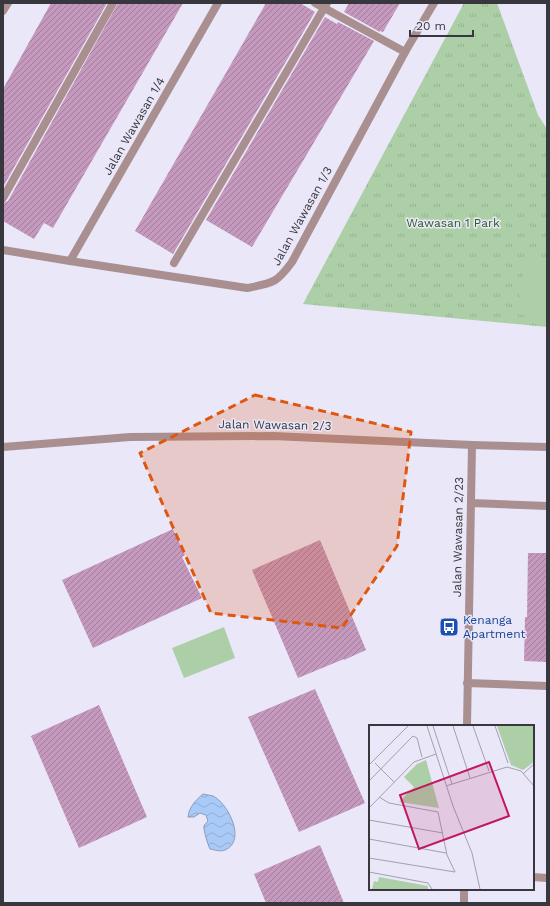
<svg xmlns="http://www.w3.org/2000/svg" width="550" height="906" viewBox="0 0 550 906" font-family="'Work Sans',sans-serif">
<style>
.park{fill:url(#park-tufts)}
.pitch{fill:#adcfa7}
.water{fill:url(#water-waves);stroke:#879ebf}
.building{fill:url(#building-hatch)}
.lines{fill:none;stroke-linecap:round;stroke-linejoin:round}
.service{stroke:#aa8f91;stroke-width:8}
.minor{stroke:#aa8f91;stroke-width:8}
.tertiary{stroke:#aa8f91;stroke-width:8}
.marked{fill:#df570e;fill-opacity:0.2;stroke:#df570e;stroke-width:3;stroke-dasharray:8 5;stroke-linejoin:round}
.labels{text-anchor:middle;stroke-width:3;stroke-linejoin:round;paint-order:stroke}
.street-label{font-size:12px;fill:#38373d;stroke:#e9e7f8}
.park-label{font-size:12px;fill:#2b5d23;stroke:#e9e7f8}
.transit-label{font-size:12px;fill:#164399;stroke:#e9e7f8;text-anchor:start}
.inset-road{fill:none;stroke:#a2a1ad;stroke-width:1}
.view{fill:#c2185b;fill-opacity:0.15;stroke:#c2185b;stroke-width:2}
.inset-edge{fill:none;stroke:#38373d;stroke-width:2}
</style>
<defs>
<pattern id="park-tufts" width="24" height="20" patternUnits="userSpaceOnUse"><rect width="24" height="20" fill="#adcfa7"/><path d="M3 7l-1-3M5 7V3M7 7l1-3M15 17l-1-3M17 17v-4M19 17l1-3" fill="none" stroke="#96b291"/></pattern>
<pattern id="water-waves" width="16" height="10" patternUnits="userSpaceOnUse"><rect width="16" height="10" fill="#a9caf7"/><path d="M0 5q4-4 8 0t8 0" fill="none" stroke="#92aed5"/></pattern>
<pattern id="building-hatch" width="6" height="6" patternUnits="userSpaceOnUse"><rect width="6" height="6" fill="#c599be"/><path d="M-1 1l2-2M0 6l6-6M5 7l2-2" fill="none" stroke="#a17e9c"/></pattern>
</defs>
<rect width="100%" height="100%" fill="#e9e7f8"/>
<path class="park" d="M464 3H497L538 115 547 129V327L303 304Z"/>
<path class="pitch" d="M526 258 547 261V318L517 314Z
M224 627 235 658 184 678 172 648Z"/>
<path class="water" d="M203 794C206 795 210 795 213 796 228 803 247 841 225 850 221 852 215 850 210 849 208 845 203 829 204 826 204 825 207 822 208 821L206 815 200 813 194 817H188C189 807 196 800 203 794Z"/>
<path class="building" d="M51 3H107L3 187V89Z
M118 3H183L53 228 44 223 34 239 3 221V203L8 201Z
M266 3H300L315 12 173 254 135 231Z
M349 3H400L383 32 380 31V32L344 12Z
M325 17 337 24 338 22 374 41 252 247 206 220Z
M173 529 185 555 182 557 202 598 93 648 62 580Z
M320 540 366 650 344 660V659L298 678 252 570Z
M528 553H547V662L524 661 525 617H527Z
M315 689 365 803 299 832 248 717Z
M99 705 147 817 79 848 31 736Z
M320 845 344 903H266L254 874Z"/>
<g class="lines">
<path class="service" d="M315 3 405 52
M3 198 113 3
M174 263 327 3"/>
<path class="minor" d="M3 11 8 3
M3 250 70 261 247 288C272 283 276 284 292 262L405 52 434 3
M70 261 218 3
M472 503 547 506
M467 683 547 686
M467 726 472 445
M533 877 547 878
M464 903V889"/>
<path class="tertiary" d="M3 447 130 437 273 436 472 445 547 447"/>
</g>
<path class="marked" d="M255 395 411 432 397 546 342 628 211 613 140 453Z"/>
<defs>
<g id="bus-square" transform="scale(1)"><rect x="-9" y="-9" width="18" height="18" rx="4" fill="#1a4fb4" stroke="#e9e7f8"/><path d="M-5-6H5V4H4V6H2V4H-2V6H-4V4H-5ZM-3.5-4V0h7V-4ZM-3.5 1.2v1.5H-2V1.2ZM2 1.2v1.5H3.5V1.2Z" fill="#fff"/></g>
</defs>
<g fill-rule="evenodd">
<use href="#bus-square" x="449" y="627"/>
</g>
<g class="labels">
<g class="street-label">
<text transform="translate(134 126) rotate(-60)" y="4">Jalan Wawasan 1/4</text>
<text transform="translate(302 216) rotate(-61)" y="4">Jalan Wawasan 1/3</text>
<text transform="translate(275 425) rotate(1)" y="4">Jalan Wawasan 2/3</text>
<text transform="translate(458 537) rotate(-89)" y="4">Jalan Wawasan 2/23</text>
</g>
<g class="park-label">
<text x="453" y="227">Wawasan 1 Park</text>
</g>
<g class="transit-label">
<text x="463" y="624">Kenanga<tspan x="463" dy="14">Apartment</tspan></text>
</g>
</g>
<g transform="translate(369 725)">
<rect width="165" height="165" fill="#e9e7f8"/>
<path d="M10 152 59 161V164H3L5 156 9 157Z" fill="#adcfa7"/>
<path d="M128 1H165V37L154 45 142 40ZM57 35 70 83 30 77 45 62 35 52 48 39Z" fill="#adcfa7"/>
<path class="inset-road" d="M58 1 84 81 103 128 111 164M64 1 83 59M84 1 101 53M104 1 120 46M126 1 139 38M6 38 25 57M0 40 39 1M154 49 165 39M0 56 44 11 48 13 53 32M77 61 138 42 152 46 165 61M0 83 45 37 67 29M0 95 74 108M0 114 77 128M0 133 86 147 78 130 69 87 20 78 10 72M0 147 59 158 63 164"/>
<path class="view" d="M120 37 140 91 50 124 31 70Z"/>
<rect width="165" height="165" class="inset-edge"/>
</g>
<rect width="550" height="906" fill="none" stroke="#38373d" stroke-width="8"/>
<path d="M410 30v6h63v-6" fill="none" stroke="#38373d" stroke-width="2"/>
<text x="416" y="30" font-size="12" fill="#38373d" stroke="#e9e7f8" stroke-width="3" paint-order="stroke">20 m</text>
</svg>
